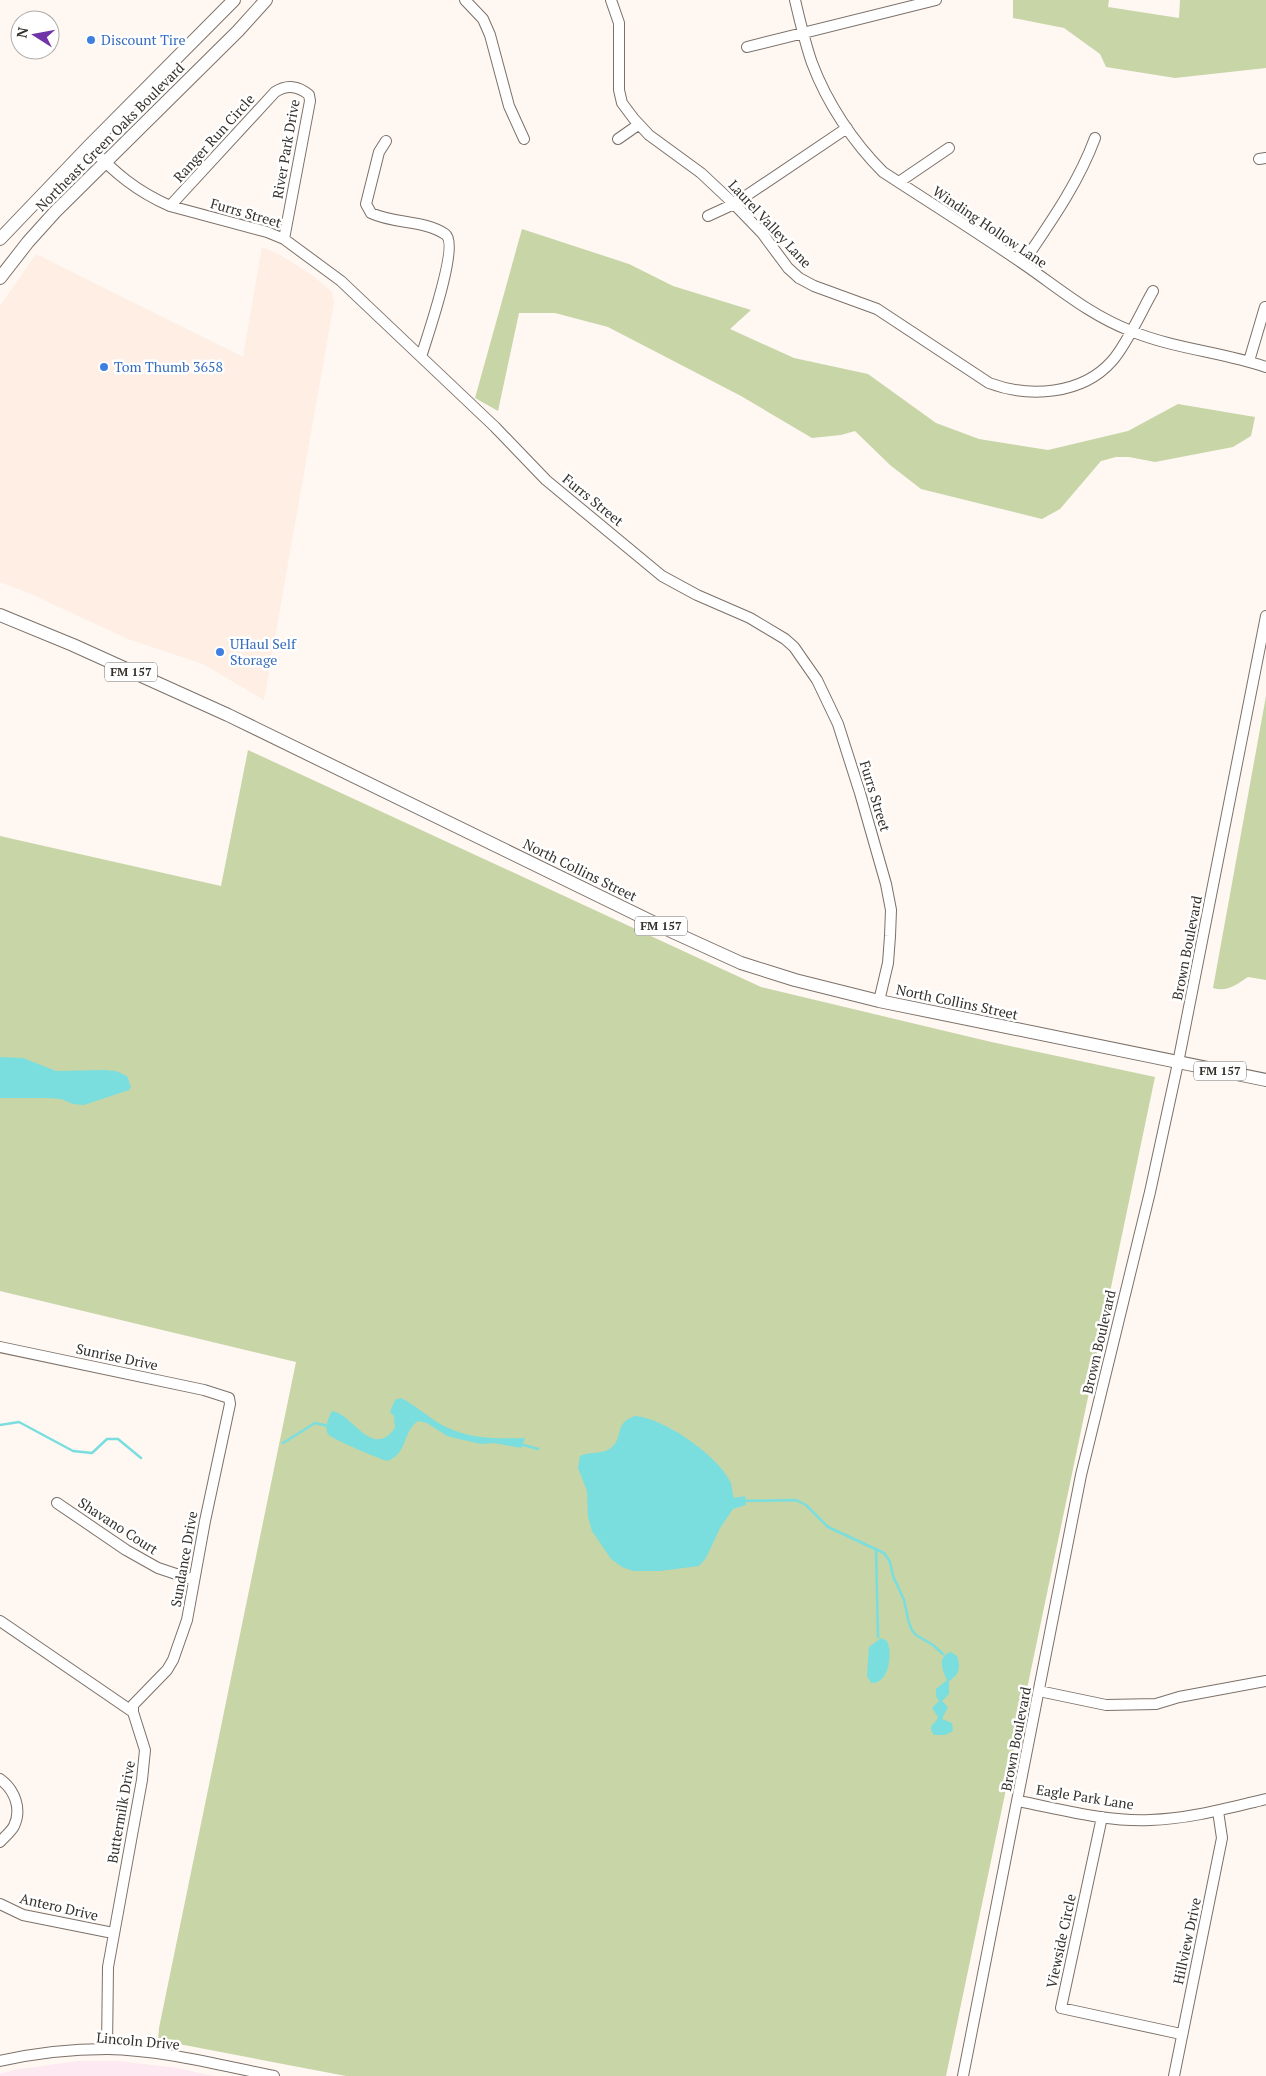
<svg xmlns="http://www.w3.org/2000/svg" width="1266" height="2076" viewBox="0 0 1266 2076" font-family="'PT Serif',serif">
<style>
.built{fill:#feeee3}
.education{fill:#fce9f1}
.green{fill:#c7d5a7}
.water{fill:#7adedf}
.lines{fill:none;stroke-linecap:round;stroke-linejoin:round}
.stream{stroke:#7adedf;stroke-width:2.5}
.minor-casing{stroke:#7c7169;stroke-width:12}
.major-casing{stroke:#7c7169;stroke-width:14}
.minor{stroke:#fff;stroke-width:10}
.major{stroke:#fff;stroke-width:12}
.shop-dot{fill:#3f7fe0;stroke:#fff;stroke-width:2}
.labels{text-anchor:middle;stroke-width:5;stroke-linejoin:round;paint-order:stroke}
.shield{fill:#fff;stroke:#716e6b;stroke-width:1}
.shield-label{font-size:12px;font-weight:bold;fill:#34302c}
.shop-label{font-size:14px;fill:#366cbe;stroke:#fff;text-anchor:start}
.street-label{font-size:14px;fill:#34302c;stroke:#fff}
</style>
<rect width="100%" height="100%" fill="#fff7f2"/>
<path class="built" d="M262 247 280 255 312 275 332 292 334 302 264 700 203 664 128 639 31 594 0 582V306L36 254 243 357Z"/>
<path class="education" d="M78 2061H119L177 2068 213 2076H0V2074L14 2070Z"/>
<path class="green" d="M1013 0H1109L1108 7 1179 18 1180 0H1266V68L1175 78 1106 67 1100 54 1064 28 1013 18Z
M522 229 629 264 673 286 751 310 730 329 794 358 868 374 936 423 979 439 1048 450 1128 431 1178 404 1255 417 1251 436 1233 447 1155 462 1129 457H1116L1101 461 1060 509 1042 519 921 489 890 465 855 431 841 435 812 438 741 396 608 327 555 313H519L498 411 475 398Z
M1266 696V980L1248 977C1236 985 1227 992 1213 988Z
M248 750 761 987 987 1041 1155 1077 946 2076H346L158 2040 159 2028 296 1362 0 1291V836L221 886Z"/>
<path class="water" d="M0 1057 23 1058 56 1071 104 1070 116 1071 127 1076 131 1087 129 1090 84 1105 73 1104 61 1099 48 1098H0Z
M401 1398C415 1405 427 1416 440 1424 467 1439 495 1439 525 1438L521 1448 494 1443 481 1444 459 1439 447 1436 427 1423 418 1421C402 1432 408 1454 387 1461 378 1458 331 1439 328 1434 324 1427 329 1417 332 1411 353 1414 372 1460 395 1428L394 1416 390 1412 395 1400Z
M635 1416C664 1418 719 1456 731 1483 732 1487 732 1493 734 1498L745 1496 746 1505 733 1509 720 1528 706 1558 699 1566 660 1571H633L622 1567 611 1559 592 1531 588 1517 587 1491 578 1468 580 1456C590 1451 604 1455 612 1447 624 1436 614 1423 635 1416Z
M881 1638 887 1641C893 1653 889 1685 871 1683L867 1676 869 1647Z
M951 1652 957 1656C961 1668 959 1675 949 1681V1694L942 1701 948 1707 942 1719 952 1723 953 1731 945 1735H934C926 1725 936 1724 938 1717L932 1708 939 1701 936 1696V1689L947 1680C942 1670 937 1656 951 1652Z"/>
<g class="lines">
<path class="stream" d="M0 1425 19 1422 73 1451 92 1453 107 1439H118L141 1458
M283 1443 315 1423 328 1426
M520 1444 538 1449
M742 1501 796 1500 806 1505 828 1527 884 1553 890 1562 893 1576 904 1600 909 1623 912 1630 916 1635 933 1645 943 1654
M876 1549 878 1637"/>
<g class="minor-casing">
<path id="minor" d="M465 0 483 19 490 35 509 106 524 139
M611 0 619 23V90L622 103 634 119 649 135 701 173 734 204 762 233 788 268 799 278 814 286 877 309 989 383C1029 398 1082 395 1112 361 1127 344 1141 312 1153 291
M795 0C800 21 805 43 812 63 827 103 853 142 883 172 929 202 977 232 1022 263 1060 289 1088 314 1131 331 1175 349 1222 352 1266 367
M747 47 936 0
M618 139 638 125
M386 141 379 152 366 204 371 213C394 224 424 220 445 234 460 244 426 340 421 357
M89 146C115 173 136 191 170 206L267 232 284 239 341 281 495 427 546 480 662 576 697 595 750 618 785 639 794 647 817 680 838 724 860 793 886 884 891 910 890 936 888 963 879 1001
M1259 159 1266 158
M899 182 949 148
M170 206 275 92C287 84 299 86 309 95L310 101 284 239
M708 216 734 204 847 128
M1023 263C1050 223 1078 184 1095 138
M1249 361 1265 307
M0 1347 204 1390 229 1398 230 1404 205 1521 187 1620 173 1660 167 1670 133 1705V1712
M57 1503 126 1550 158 1568 194 1580
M0 1621 133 1712 145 1750 142 1780 108 1967 107 2049
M1039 1691 1106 1705 1156 1704 1179 1697 1266 1681
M0 1779C15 1790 22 1809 14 1826 11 1832 4 1837 0 1842
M1018 1801C1060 1809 1106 1822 1150 1820 1189 1819 1228 1808 1266 1799
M1102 1817 1061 2008 1181 2034
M0 1904 23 1915 113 1933
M0 2061C35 2053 71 2049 107 2049 163 2050 219 2065 274 2076
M963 2076 1081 1475 1150 1192 1178 1063 1266 616
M1174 2076 1222 1838 1218 1811"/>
</g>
<g class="major-casing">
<path id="major" d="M0 239 89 146 234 0
M0 278 28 242 55 212 238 31 266 0
M0 615 73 645 228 715 675 933 741 963 795 980 879 1001 1266 1080"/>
</g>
<use href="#minor" class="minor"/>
<use href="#major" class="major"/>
</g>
<g class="shop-dot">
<circle cx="91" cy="40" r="5"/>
<circle cx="104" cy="367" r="5"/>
<circle cx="220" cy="652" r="5"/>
</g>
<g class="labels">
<g class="shield">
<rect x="105" y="662.5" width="52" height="19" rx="4"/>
<rect x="635" y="916.5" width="52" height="19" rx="4"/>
<rect x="1194" y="1061.5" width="52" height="19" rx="4"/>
</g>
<g class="shield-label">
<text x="131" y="676">FM 157</text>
<text x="661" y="930">FM 157</text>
<text x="1220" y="1075">FM 157</text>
</g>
<g class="shop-label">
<text x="101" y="45">Discount Tire</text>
<text x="114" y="372">Tom Thumb 3658</text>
<text x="230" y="649">UHaul Self<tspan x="230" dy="16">Storage</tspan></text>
</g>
<g class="street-label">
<text transform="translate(110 137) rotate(-45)" y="5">Northeast Green Oaks Boulevard</text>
<text transform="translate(214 138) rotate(-48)" y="5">Ranger Run Circle</text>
<text transform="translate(286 149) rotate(-80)" y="5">River Park Drive</text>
<text transform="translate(246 213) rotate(16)" y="5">Furrs Street</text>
<text transform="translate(770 224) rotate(47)" y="5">Laurel Valley Lane</text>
<text transform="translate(990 227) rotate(34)" y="5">Winding Hollow Lane</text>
<text transform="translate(593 500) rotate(39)" y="5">Furrs Street</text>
<text transform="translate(875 796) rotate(73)" y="5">Furrs Street</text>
<text transform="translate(580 870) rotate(26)" y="5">North Collins Street</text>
<text transform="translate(1187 948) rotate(-79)" y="5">Brown Boulevard</text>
<text transform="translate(957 1002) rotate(12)" y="5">North Collins Street</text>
<text transform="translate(1099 1342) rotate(-77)" y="5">Brown Boulevard</text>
<text transform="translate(117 1357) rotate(12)" y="5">Sunrise Drive</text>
<text transform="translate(118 1526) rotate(33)" y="5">Shavano Court</text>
<text transform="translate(184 1559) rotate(-80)" y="5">Sundance Drive</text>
<text transform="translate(1016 1739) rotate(-79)" y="5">Brown Boulevard</text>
<text transform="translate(1085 1797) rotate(9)" y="5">Eagle Park Lane</text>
<text transform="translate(121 1812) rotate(-80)" y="5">Buttermilk Drive</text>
<text transform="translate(59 1907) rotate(13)" y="5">Antero Drive</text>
<text transform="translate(1061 1941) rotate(-78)" y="5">Viewside Circle</text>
<text transform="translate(1187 1941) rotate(-78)" y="5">Hillview Drive</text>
<text transform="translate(138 2041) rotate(5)" y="5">Lincoln Drive</text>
</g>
</g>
<g transform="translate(35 35) rotate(281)"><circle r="24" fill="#ffffff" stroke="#aeacab"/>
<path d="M0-4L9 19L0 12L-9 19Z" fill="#7033a8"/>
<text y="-8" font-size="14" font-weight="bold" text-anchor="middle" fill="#34302c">N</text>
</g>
</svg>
